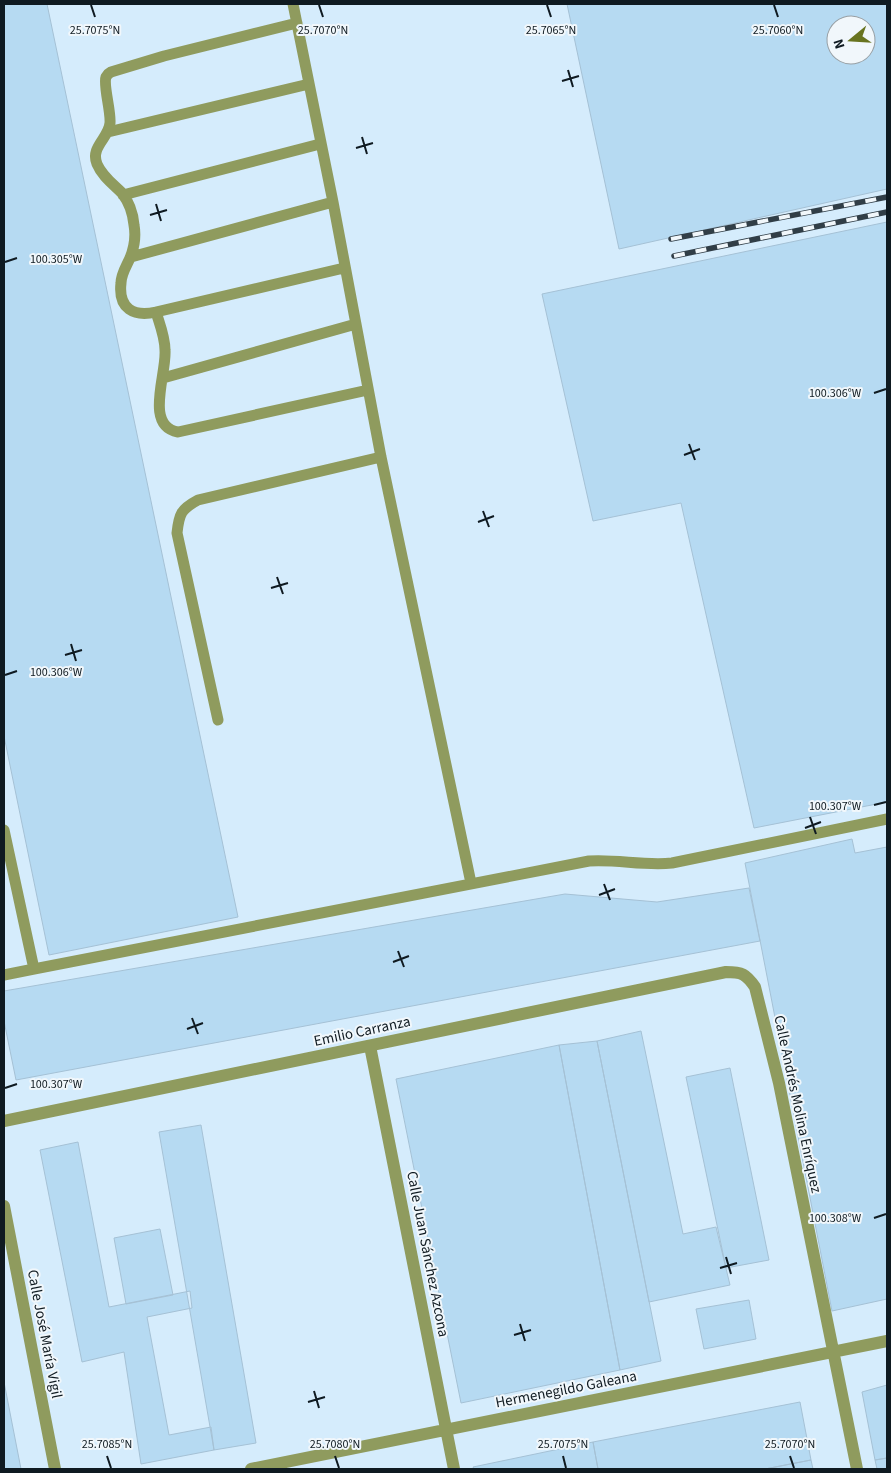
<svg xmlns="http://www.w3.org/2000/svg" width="891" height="1473" viewBox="0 0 891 1473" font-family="'Source Sans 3',sans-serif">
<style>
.building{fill:#b6daf2;stroke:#a5c1d5;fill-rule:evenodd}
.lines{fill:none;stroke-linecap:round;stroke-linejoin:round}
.lane{stroke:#8f9b5e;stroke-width:11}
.street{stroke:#8f9b5e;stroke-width:12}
.rail-casing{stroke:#313e47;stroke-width:5.5}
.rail{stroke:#f1f7fb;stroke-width:4;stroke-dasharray:11;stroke-linecap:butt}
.ticks{fill:none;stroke:#0f1a21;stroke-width:2}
.labels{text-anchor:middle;stroke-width:4;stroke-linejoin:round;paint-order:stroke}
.street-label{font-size:15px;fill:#0f1a21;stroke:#f1f7fb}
.ticks-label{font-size:12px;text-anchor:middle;fill:#0f1a21;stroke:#f1f7fb;stroke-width:4;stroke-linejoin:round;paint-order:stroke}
</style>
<rect width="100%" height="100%" fill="#d5ecfc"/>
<path class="building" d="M4 4H47L238 917 49 955 4 736Z
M567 4H887V189L619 249ZM836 25H866V55H836Z
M887 222V802L754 828 681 503 593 521 542 294Z
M852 839 855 853 887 847V1299L832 1311 745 863Z
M749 888 760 941 16 1080 4 1021V991L565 894 657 902Z
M641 1031 683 1234 716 1227 730 1285 649 1302 597 1041Z
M597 1041 661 1361 620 1370 559 1045Z
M559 1045 620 1370 461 1403 396 1079Z
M730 1068 769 1260 726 1268 686 1077Z
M201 1125 256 1443 214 1450 159 1132Z
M78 1142 109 1307 190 1291 192 1308 147 1317 169 1435 211 1427 214 1450 141 1464 124 1352 82 1362 40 1150Z
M160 1229 173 1295 126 1304 114 1238Z
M749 1300 756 1339 704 1349 696 1309Z
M4 1382 21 1469H4Z
M887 1385V1458L875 1460 862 1392Z
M800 1402 811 1460 765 1469H598L593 1442Z
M593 1442 598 1469H474L473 1467Z
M887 1458V1469H877L875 1460Z
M811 1460 813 1469H765Z"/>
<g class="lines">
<path class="lane" d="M293 4 333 202 381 457 471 883
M297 23 164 56 111 72C109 73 107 75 106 77 103 85 111 111 110 123 109 138 90 147 97 164 102 176 113 184 122 193 129 202 133 214 134 225 136 236 134 248 130 258 126 267 121 274 121 283 118 309 134 317 156 312 160 325 165 337 165 350 167 374 144 426 178 432L368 390
M108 132 309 84
M123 195 320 144
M131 257 333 202
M156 312 344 268
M163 378 356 324
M218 720 177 533C179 514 181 509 198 500L381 457
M4 830 34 969 589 861C617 859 644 866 672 863L887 819
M4 975 34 969"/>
<path class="street" d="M370 1046 454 1469
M4 1121 726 972C742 972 746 974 755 987L779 1083 857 1469
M4 1206 55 1469
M251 1469 887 1341"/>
<g class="rail-casing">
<path id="rail" d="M671 239 887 197
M674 256 887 212"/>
</g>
<use href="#rail" class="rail"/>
</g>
<path class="ticks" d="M91 5 95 17M319 5 323 17M547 5 551 17M774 5 778 17M568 70 573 87M562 81 579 76M362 137 367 154M356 148 373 143M156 204 161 221M150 215 167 210M5 262 17 258M874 393 886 389M689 444 695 460M684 455 700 449M483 511 489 527M478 522 494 516M277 577 283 594M271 588 288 583M71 644 76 661M65 655 82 650M5 675 17 671M874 805 886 802M810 817 816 834M805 828 821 822M604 884 610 900M599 895 615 889M398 951 404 967M393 962 409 956M192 1018 198 1034M187 1029 203 1023M5 1088 17 1084M874 1218 886 1214M726 1257 731 1274M720 1268 737 1263M520 1324 525 1341M514 1335 531 1330M314 1391 319 1408M308 1402 325 1397M107 1456 111 1468M335 1456 339 1468M563 1456 566 1468M790 1456 794 1468"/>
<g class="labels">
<g class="street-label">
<text transform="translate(362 1031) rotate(-12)" y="5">Emilio Carranza</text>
<text transform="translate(798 1104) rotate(78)" y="5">Calle Andrés Molina Enríquez</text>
<text transform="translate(428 1254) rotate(79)" y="5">Calle Juan Sánchez Azcona</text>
<text transform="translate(45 1334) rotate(79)" y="5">Calle José María Vigil</text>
<text transform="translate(566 1389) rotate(-11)" y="5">Hermenegildo Galeana</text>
</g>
</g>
<g class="ticks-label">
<text x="95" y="34">25.7075°N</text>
<text x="323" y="34">25.7070°N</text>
<text x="551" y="34">25.7065°N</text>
<text x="778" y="34">25.7060°N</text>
<text x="56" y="263">100.305°W</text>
<text x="835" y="397">100.306°W</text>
<text x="56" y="676">100.306°W</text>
<text x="835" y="810">100.307°W</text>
<text x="56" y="1088">100.307°W</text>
<text x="835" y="1222">100.308°W</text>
<text x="107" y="1448">25.7085°N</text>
<text x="335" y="1448">25.7080°N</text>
<text x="563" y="1448">25.7075°N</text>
<text x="790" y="1448">25.7070°N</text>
</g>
<rect width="891" height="1473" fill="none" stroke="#0f1a21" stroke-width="10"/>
<g transform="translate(851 40) rotate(252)"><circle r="24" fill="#f1f7fb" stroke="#979fa4"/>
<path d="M0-4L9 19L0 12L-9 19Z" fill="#687420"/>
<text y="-8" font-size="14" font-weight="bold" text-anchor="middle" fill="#0f1a21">N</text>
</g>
</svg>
